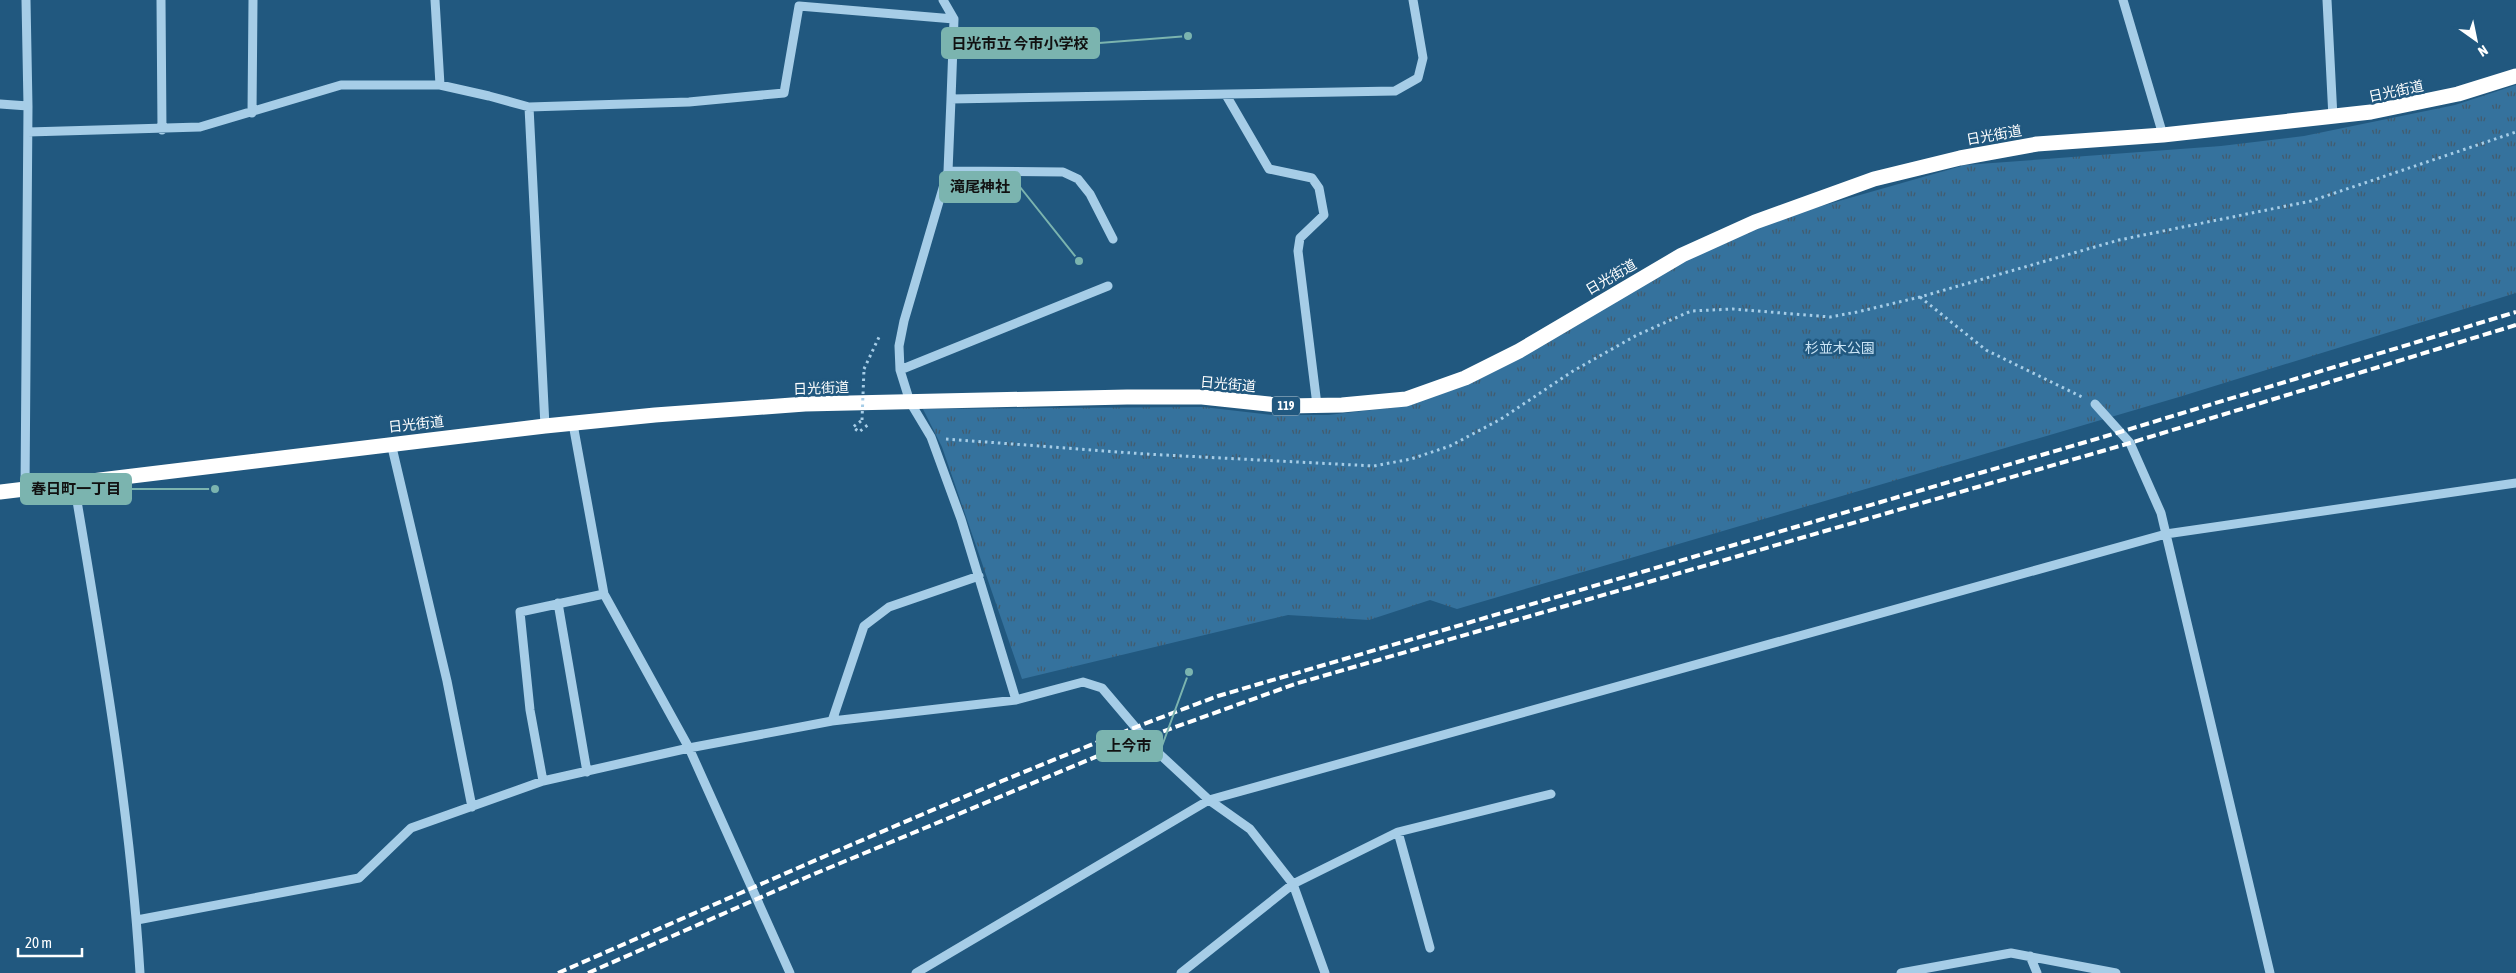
<svg xmlns="http://www.w3.org/2000/svg" width="2516" height="973" viewBox="0 0 2516 973" font-family="'Asap Condensed','Noto Sans JP',sans-serif">
<style>
.park{fill:url(#park-tufts)}
.lines{fill:none;stroke-linecap:round;stroke-linejoin:round}
.path{stroke:#a6cde7;stroke-width:3;stroke-dasharray:2.5 4;stroke-linecap:butt}
.minor{stroke:#a6cde7;stroke-width:9}
.highway{stroke:#fff;stroke-width:15}
.rail{stroke:#fff;stroke-width:4;stroke-dasharray:9 4;stroke-linecap:butt}
.path-bridge{stroke:#a6cde7;stroke-width:3;stroke-dasharray:2.5 4;stroke-linecap:butt}
.labels{text-anchor:middle;stroke-width:5;stroke-linejoin:round;paint-order:stroke}
.shield{fill:#21587f;stroke:#bccdd9;stroke-width:1}
.shield-label{font-size:12px;font-weight:bold;fill:#fff}
.street-label{font-size:14px;fill:#fff;stroke:#21587f}
.park-label{font-size:14px;fill:#cae4f5;stroke:#21587f}
.leader{fill:none;stroke:#7bb4af;stroke-width:2}
.callout-dot{fill:#7bb4af;stroke:#21587f;stroke-width:2}
.callout{fill:#7bb4af;stroke:#7bb4af;stroke-width:2}
.callout-label{font-size:15px;text-anchor:middle;font-weight:bold;fill:#111}
</style>
<defs>
<pattern id="park-tufts" width="24" height="20" patternUnits="userSpaceOnUse" patternTransform="scale(1.25)"><rect width="24" height="20" fill="#35729d"/><path d="M3 7l-1-3M5 7V3M7 7l1-3M15 17l-1-3M17 17v-4M19 17l1-3" fill="none" stroke="#435b6c"/></pattern>
</defs>
<rect width="100%" height="100%" fill="#21587f"/>
<path class="park" d="M2516 85V293L2179 397 1457 609 1430 600 1369 620 1288 615 1022 679 942 447 923 409 1203 407 1273 415H1328L1398 407 1456 389 1684 259 1790 215 1965 165 2221 146 2304 136 2455 105Z"/>
<g class="lines">
<path class="path" d="M1920 297 1986 350 2082 397
M864 369 880 335
M861 421 853 427 859 432 870 423
M946 439 1145 454 1374 466 1411 459 1450 446 1501 419 1573 371 1637 335 1691 311 1733 309 1830 317 1857 312 1920 297 2119 240 2311 201 2516 132"/>
<path class="minor" d="M161 0 162 130
M435 0 440 85
M943 0 954 19 951 99
M2123 0 2163 135
M2327 0 2333 118
M1226 95 1269 169 1312 178 1319 188 1324 215 1300 238 1298 251 1317 405
M0 104 28 106
M529 107 545 426
M252 113 253 0
M28 132 200 127 341 85H440L489 96 529 107 689 102 784 93 799 6 954 19
M948 171 1063 172 1078 179 1090 194 1113 239
M900 370 1108 286
M2095 404 2130 443 2161 513 2270 973
M573 424 604 594 689 748 790 973
M391 443 447 681 472 807
M74 483C101 645 130 808 140 973
M25 489 28 106 26 0
M558 603 587 772
M1016 700 961 519 931 437 910 402 900 370 899 346 904 321 948 171 951 99 1395 91 1418 78 1423 58 1413 0
M832 721 864 626 889 607 979 576
M543 781 530 710 520 612 604 594
M1398 832 1430 948
M137 920 359 878 411 828 543 781 689 748 832 721 1016 700 1083 682 1102 688 1153 748 1209 800 1250 829 1293 884 1325 973
M2030 956 2037 973
M916 973 1209 800 2166 534 2516 483
M1181 973 1293 884 1398 832 1551 794
M1901 973 2011 953 2116 973"/>
<path class="highway" d="M0 492 545 426 655 415 805 404 1127 397H1202L1287 406 1342 405 1406 399 1465 378 1519 351 1682 255 1755 222 1874 179 1960 158 2037 144 2163 135 2371 112 2458 94 2516 76"/>
<path class="rail" d="M558 973C776 878 994 779 1218 696L2120 432 2516 312
M588 973 807 877 1117 748 1295 684 2130 443 2516 325"/>
<path class="path-bridge" d="M862 420 864 369"/>
</g>
<g class="labels">
<rect class="shield" x="1272" y="396.5" width="28" height="19" rx="4"/>
<g class="shield-label">
<text x="1286" y="410">119</text>
</g>
<g class="street-label">
<text transform="translate(2396 91) rotate(-12)" y="5">日光街道</text>
<text transform="translate(1994 135) rotate(-10)" y="5">日光街道</text>
<text transform="translate(1611 277) rotate(-30)" y="5">日光街道</text>
<text transform="translate(1228 384) rotate(5)" y="5">日光街道</text>
<text transform="translate(821 388) rotate(-2)" y="5">日光街道</text>
<text transform="translate(416 424) rotate(-6)" y="5">日光街道</text>
</g>
<g class="park-label">
<text x="1840" y="353">杉並木公園</text>
</g>
</g>
<path class="leader" d="M1188 36L1099 43M1079 261L1020 187M215 489L131 489M1189 672L1162 746"/>
<g class="callout-dot">
<circle cx="1188" cy="36" r="5"/>
<circle cx="1079" cy="261" r="5"/>
<circle cx="215" cy="489" r="5"/>
<circle cx="1189" cy="672" r="5"/>
</g>
<g class="callout">
<rect x="942" y="28" width="157" height="30" rx="5"/>
<rect x="940" y="172" width="80" height="30" rx="5"/>
<rect x="21" y="474" width="110" height="30" rx="5"/>
<rect x="1097" y="731" width="65" height="30" rx="5"/>
</g>
<g class="callout-label">
<text x="1020" y="49">日光市立 今市小学校</text>
<text x="980" y="192">滝尾神社</text>
<text x="76" y="494">春日町一丁目</text>
<text x="1129" y="751">上今市</text>
</g>
<g transform="translate(2476 40) rotate(147)" stroke="#21587f" stroke-width="4" paint-order="stroke">
<path d="M0-4L9 19L0 12L-9 19Z" fill="#ffffff"/>
<text y="-8" font-size="14" font-weight="bold" text-anchor="middle" fill="#ffffff">N</text>
</g>
<path d="M18 948v8h64v-8" fill="none" stroke="#ffffff" stroke-width="2.5"/>
<text x="25" y="948" font-size="15" fill="#ffffff" stroke="#21587f" stroke-width="4" paint-order="stroke">20 m</text>
</svg>
